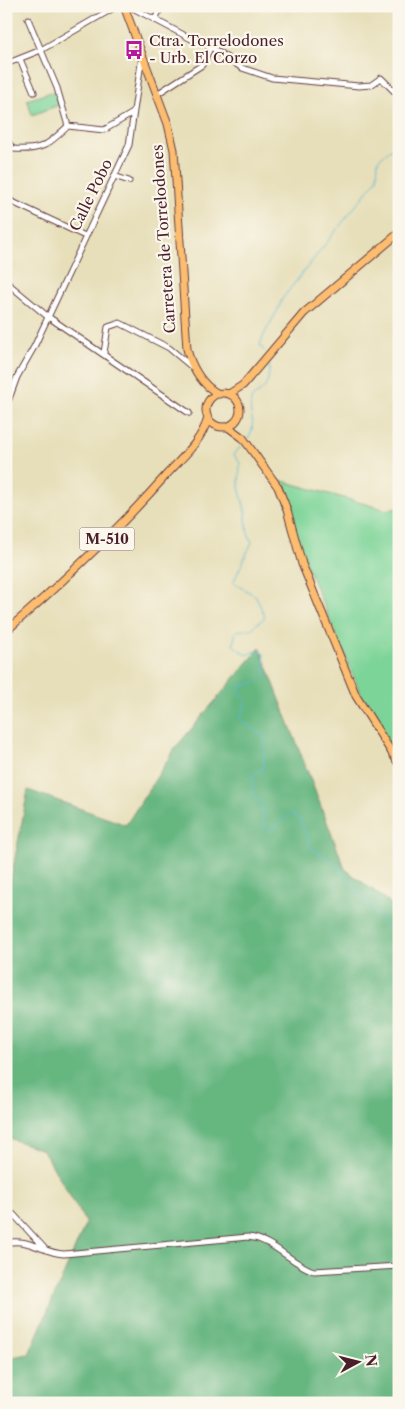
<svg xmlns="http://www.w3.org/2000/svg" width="405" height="1409" viewBox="0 0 405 1409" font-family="'Libre Caslon Text',serif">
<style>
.green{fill:#7dd498;stroke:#647a62}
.forest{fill:#66b680;stroke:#586a56}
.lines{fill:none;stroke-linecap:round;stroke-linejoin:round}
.stream{stroke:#55b9d3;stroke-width:1}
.minor-casing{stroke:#623c40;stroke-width:7}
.major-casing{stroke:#623c40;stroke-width:9}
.minor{stroke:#fff;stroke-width:5}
.major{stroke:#fcbd6f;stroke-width:7}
.labels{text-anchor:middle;stroke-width:4.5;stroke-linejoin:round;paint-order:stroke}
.shield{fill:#fbf7ec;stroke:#7f6065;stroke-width:1}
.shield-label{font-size:14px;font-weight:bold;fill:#4a1f2b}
.poi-label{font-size:15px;fill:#4a1f2b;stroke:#fbf7ec;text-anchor:start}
.street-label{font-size:15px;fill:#4a1f2b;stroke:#fbf7ec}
</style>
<rect width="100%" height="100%" fill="#fbf7ec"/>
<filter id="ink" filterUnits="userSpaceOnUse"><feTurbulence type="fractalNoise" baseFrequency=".02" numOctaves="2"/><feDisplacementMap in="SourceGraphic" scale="10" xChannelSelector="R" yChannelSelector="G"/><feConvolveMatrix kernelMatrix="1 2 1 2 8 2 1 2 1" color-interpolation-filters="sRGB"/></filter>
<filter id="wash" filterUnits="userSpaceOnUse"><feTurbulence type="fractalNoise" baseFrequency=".0096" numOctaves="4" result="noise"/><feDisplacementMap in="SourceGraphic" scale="20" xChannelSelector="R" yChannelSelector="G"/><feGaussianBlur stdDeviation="1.12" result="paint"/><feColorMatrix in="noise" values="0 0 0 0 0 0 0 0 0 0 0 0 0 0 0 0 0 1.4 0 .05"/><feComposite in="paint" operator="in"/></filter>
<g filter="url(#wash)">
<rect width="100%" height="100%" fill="#e7dfba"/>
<path class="green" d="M54 91 59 105 32 115 27 100Z
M279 480 387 510 399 508V760L362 697 304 559Z"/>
<path class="forest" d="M260 648 345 869 399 910V1403H6V1358L29 1354 86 1223 43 1150 6 1137V905L28 790 126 825 176 747Z"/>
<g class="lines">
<path class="stream" d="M264 351 260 345C265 328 277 316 282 299L377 179 378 160 390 149H399
M248 439C258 423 248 416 251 401 253 394 261 393 265 387 269 381 269 372 269 364
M241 446 234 455 240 463 239 487 245 510 248 533 252 542 233 583 256 596 265 617 251 629 236 631 233 645 247 655 256 651 264 654 266 678 238 688 246 702 240 719 265 738 263 769 252 775 253 794 262 805 264 827 271 831 291 813 300 820 311 848 333 862 399 941"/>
</g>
</g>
<g filter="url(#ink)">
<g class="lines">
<g class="minor-casing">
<path id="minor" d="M129 6 199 43 202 41 242 68 272 78 359 86 371 85 381 78 399 96
M28 19 57 88 68 126
M155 20 161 6
M20 59 34 92
M6 64 41 50 117 6
M157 94 202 65 211 46
M6 139 13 149C42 151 48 145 68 126L104 130 133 113
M114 176 129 181
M6 199 85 236
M6 282 47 316 189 413
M104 353 108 327 120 323 169 348 192 367
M6 407 17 377 34 347 129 145 142 56
M6 1209 14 1215 46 1250
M6 1243C28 1237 43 1253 64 1254L248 1237C273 1239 291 1264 314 1271L399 1266"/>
</g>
<g class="major-casing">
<path id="major" d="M124 6 168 124 174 150 187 349C191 366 202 386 219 394
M206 410a17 17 0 1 1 34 0a17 17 0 1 1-34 0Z
M229 394 243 385 304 313 399 233
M228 427 243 438 278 487 287 510 302 564 356 696 399 764
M6 631C63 582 118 530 168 473 183 457 202 440 208 418"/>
</g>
<use href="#minor" class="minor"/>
<use href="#major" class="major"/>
</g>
</g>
<defs>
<g id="bus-bare" transform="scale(1.5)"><path d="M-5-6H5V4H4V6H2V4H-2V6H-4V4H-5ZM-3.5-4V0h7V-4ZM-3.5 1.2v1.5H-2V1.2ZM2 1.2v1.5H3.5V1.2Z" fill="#b5179e" stroke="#fbf7ec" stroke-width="2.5" paint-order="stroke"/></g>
</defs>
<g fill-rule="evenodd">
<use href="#bus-bare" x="134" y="50"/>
</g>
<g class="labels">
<rect class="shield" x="79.5" y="527.5" width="55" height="23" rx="4"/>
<g class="shield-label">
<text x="107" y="544">M-510</text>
</g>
<g class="poi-label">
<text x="149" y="46">Ctra. Torrelodones<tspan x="149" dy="17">- Urb. El Corzo</tspan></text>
</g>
<g class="street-label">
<text transform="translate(91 195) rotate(-64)" y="5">Calle Pobo</text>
<text transform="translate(164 239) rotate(-94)" y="5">Carretera de Torrelodones</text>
</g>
</g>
<rect width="405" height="1409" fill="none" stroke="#fbf7ec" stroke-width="25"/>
<g transform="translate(358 1362) rotate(83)" stroke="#fbf7ec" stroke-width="4" paint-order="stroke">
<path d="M0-4L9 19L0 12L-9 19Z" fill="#4a1f2b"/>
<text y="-8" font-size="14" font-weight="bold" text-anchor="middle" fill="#4a1f2b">N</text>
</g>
</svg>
